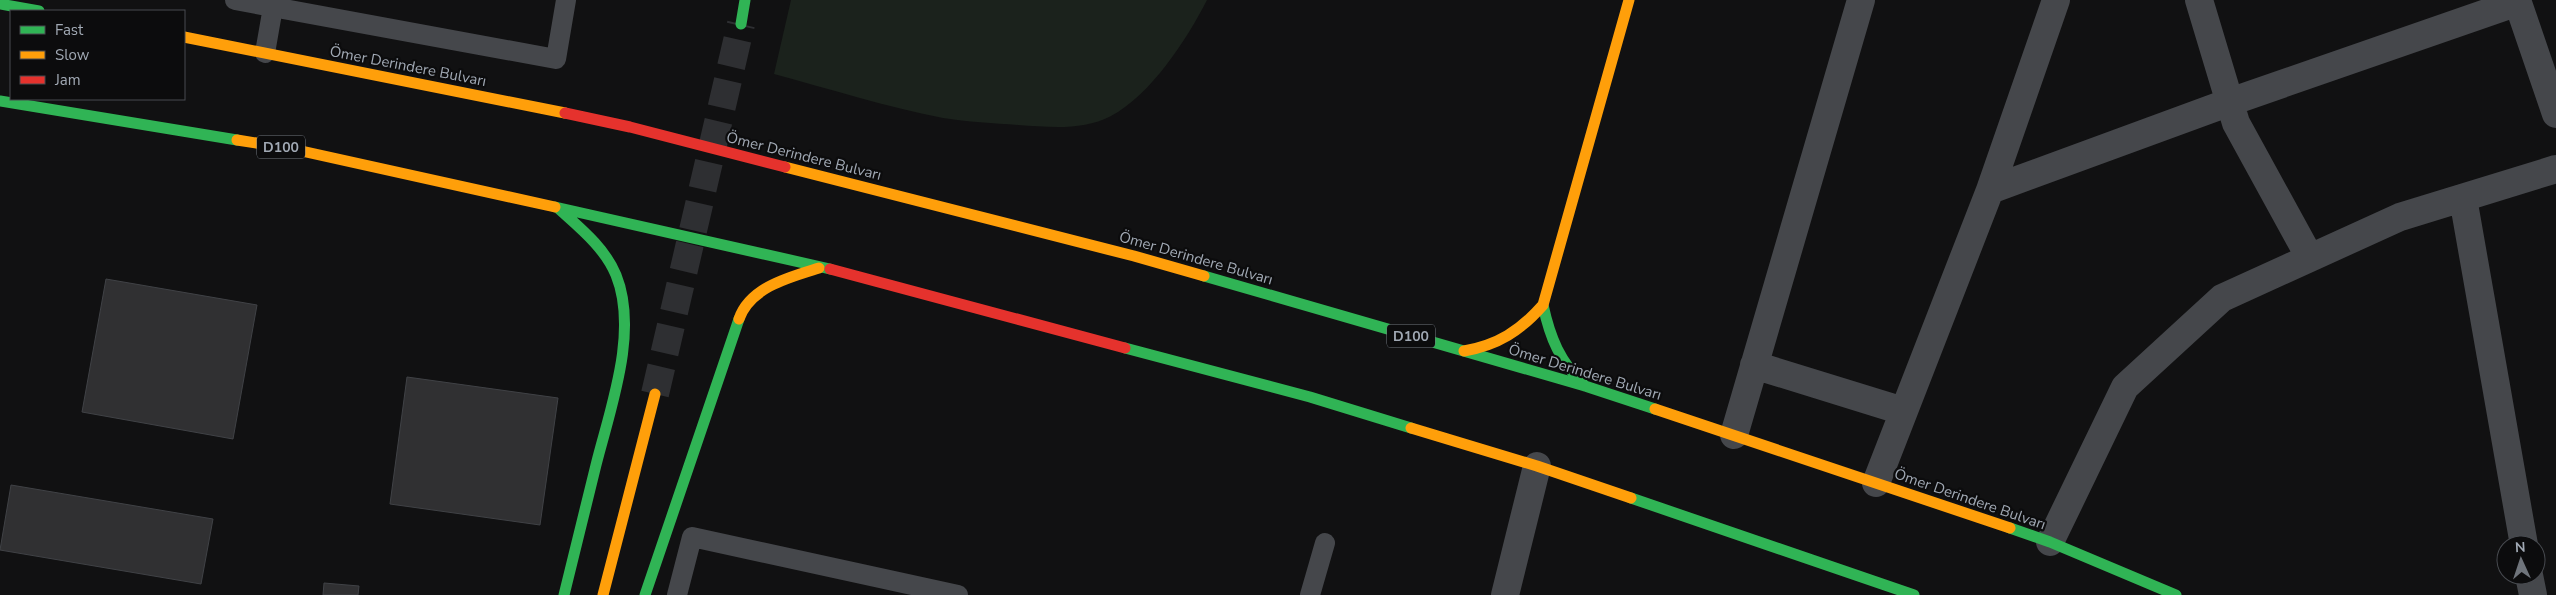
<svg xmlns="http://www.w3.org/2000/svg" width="2556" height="595" viewBox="0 0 2556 595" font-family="'Nunito Sans',sans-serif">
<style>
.green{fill:#1b221c}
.building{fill:#303032;stroke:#404246}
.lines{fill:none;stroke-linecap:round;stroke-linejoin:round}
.secondary-tunnel{stroke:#2e2f32;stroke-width:28;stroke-dasharray:28 14;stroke-linecap:butt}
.lane{stroke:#45474b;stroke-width:20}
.street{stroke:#45474b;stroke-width:28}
.fast{stroke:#30b455;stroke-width:11}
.slow{stroke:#ff9f0a;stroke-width:11}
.jam{stroke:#e5322d;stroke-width:11}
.labels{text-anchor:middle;stroke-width:4.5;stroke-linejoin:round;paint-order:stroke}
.shield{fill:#0c0c0d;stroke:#747a82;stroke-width:1}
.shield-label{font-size:14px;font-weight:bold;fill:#a1a9b4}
.street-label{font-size:15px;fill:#a1a9b4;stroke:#0c0c0d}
</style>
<rect width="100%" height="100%" fill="#111112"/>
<path class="green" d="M791 0H1207C1187 39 1151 95 1111 116 1082 131 1050 127 1018 125 994 123 967 122 943 118 886 107 830 89 774 74Z"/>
<path class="building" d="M106 279 257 305 233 439 82 412Z
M407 377 558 398 540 525 390 504Z
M11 485 213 519 201 584 0 550Z
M324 583 359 586 358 595H323Z"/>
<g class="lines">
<path class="secondary-tunnel" d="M655 394 741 24"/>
<path class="lane" d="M235 0 556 59 566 0
M265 53 273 7
M677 595 692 537 958 595
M1310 595 1325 543"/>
<path class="street" d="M2199 0 2236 123 2310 258
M2517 0 2556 114
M1990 190 2230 102 2518 2
M2463 198 2524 545
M1754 365 1903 411
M1734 435 1861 0
M1876 483 1990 190 2056 0
M2050 542 2125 387 2222 298 2400 217 2556 169
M2529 575 2533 595
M1505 595 1537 466"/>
<path class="fast" d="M0 4 39 11
M741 24 745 0
M0 101 237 140
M555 207 830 269
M559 209C580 228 605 248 616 275 639 332 610 409 596 465 585 508 575 552 564 595
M1204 276 1585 386 1655 409
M1543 305C1550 338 1560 362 1585 386
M1125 348 1310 397 1411 428
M1631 498 1914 595
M2010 528 2050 542 2176 595
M645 595 739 319"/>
<path class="slow" d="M184 37 565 113
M237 140 288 148 555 207
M785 167 1134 256 1204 276
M739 319C750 287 790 277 819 268
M1464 351C1498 345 1520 331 1543 305L1629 0
M1655 409 2010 528
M1411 428 1537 466 1631 498
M603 595 655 394"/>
<path class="jam" d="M565 113 630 127 785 167
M830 269 1125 348"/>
</g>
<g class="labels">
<g class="shield">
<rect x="257" y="135.5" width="48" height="23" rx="4"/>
<rect x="1387" y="324.5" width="48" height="23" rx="4"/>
</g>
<g class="shield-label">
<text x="281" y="152">D100</text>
<text x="1411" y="341">D100</text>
</g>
<g class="street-label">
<text transform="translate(408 66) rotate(11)" y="5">Ömer Derindere Bulvarı</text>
<text transform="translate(804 156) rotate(14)" y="5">Ömer Derindere Bulvarı</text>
<text transform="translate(1196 258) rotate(16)" y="5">Ömer Derindere Bulvarı</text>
<text transform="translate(1585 372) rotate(17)" y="5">Ömer Derindere Bulvarı</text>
<text transform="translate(1970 499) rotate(19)" y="5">Ömer Derindere Bulvarı</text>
</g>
</g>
<rect x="10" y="10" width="175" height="90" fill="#0c0c0d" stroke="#484b50"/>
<rect x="20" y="26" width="25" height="8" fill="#30b455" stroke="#484b50"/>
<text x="55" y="35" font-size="15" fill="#a1a9b4">Fast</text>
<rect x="20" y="51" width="25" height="8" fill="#ff9f0a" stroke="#484b50"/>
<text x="55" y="60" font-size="15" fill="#a1a9b4">Slow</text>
<rect x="20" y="76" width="25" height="8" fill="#e5322d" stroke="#484b50"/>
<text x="55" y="85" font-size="15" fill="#a1a9b4">Jam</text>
<g transform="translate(2521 560) rotate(357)"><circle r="24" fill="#0c0c0d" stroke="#484b50"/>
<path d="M0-4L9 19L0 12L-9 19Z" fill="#6f747b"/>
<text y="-8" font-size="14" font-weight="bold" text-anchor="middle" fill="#a1a9b4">N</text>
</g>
</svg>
